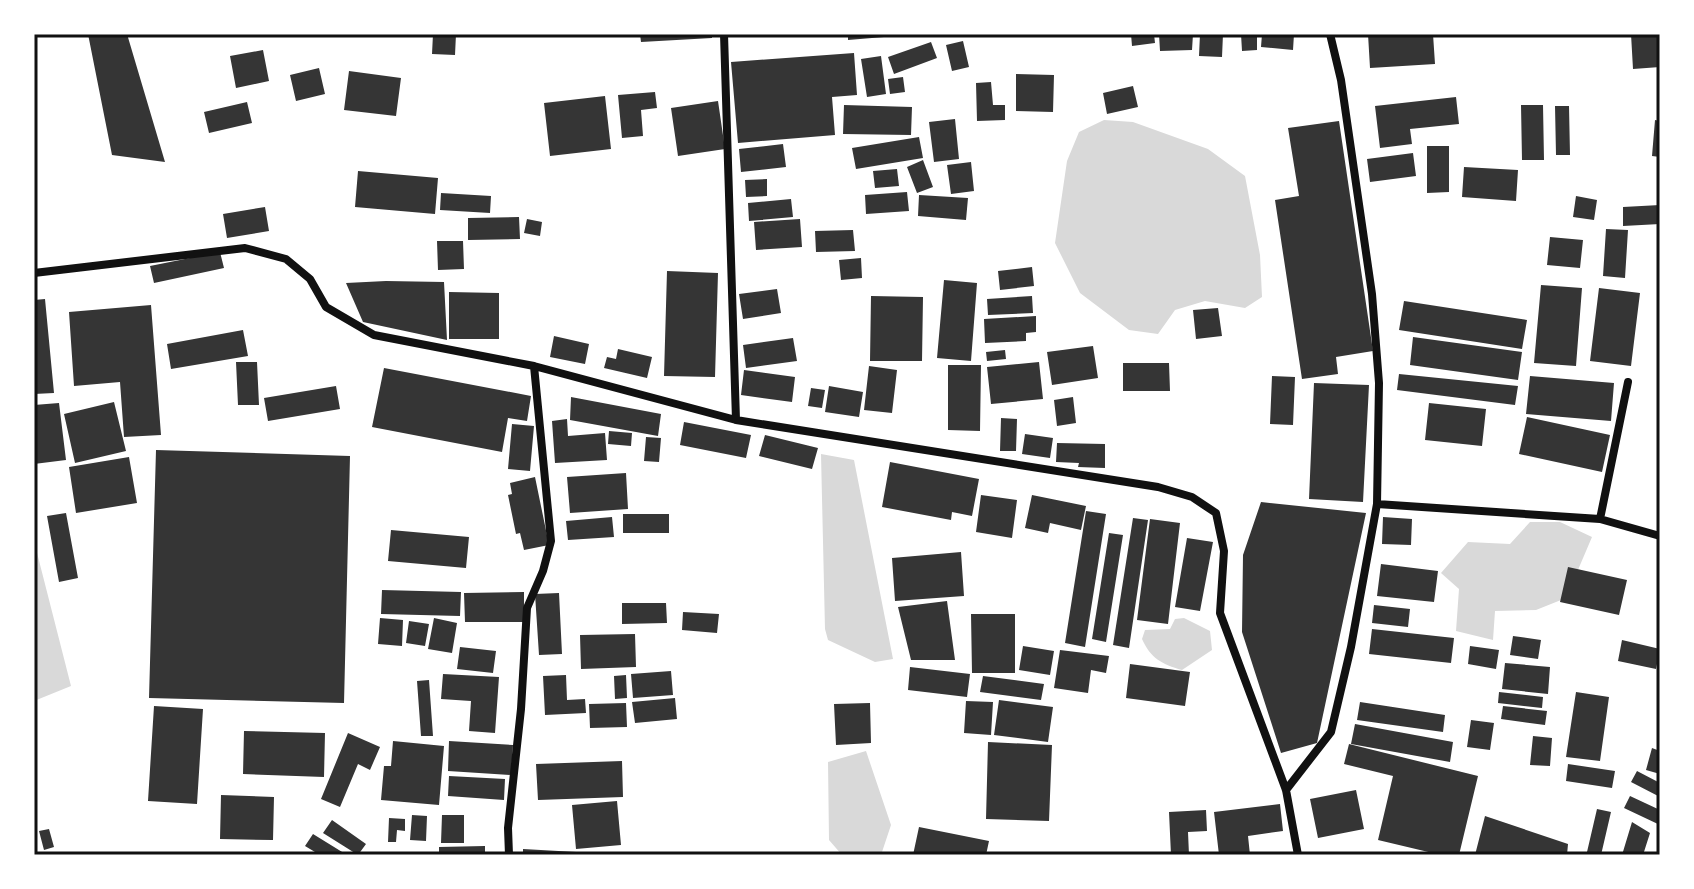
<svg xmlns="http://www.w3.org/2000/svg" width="1694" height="889" viewBox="0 0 1694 889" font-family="'Sofia Sans Condensed',sans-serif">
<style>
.water{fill:#d9d9d9}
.building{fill:#353535}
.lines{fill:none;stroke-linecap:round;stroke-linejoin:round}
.minor{stroke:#111;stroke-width:8}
.neatline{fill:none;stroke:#111;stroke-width:3}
</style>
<rect width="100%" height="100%" fill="#fff"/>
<path class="water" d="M1104 120 1133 122 1208 149 1245 176 1260 255 1262 297 1245 308 1205 301 1175 310 1158 334 1129 330 1080 293 1055 243 1067 161 1079 132Z
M821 454 854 460 893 659 875 662 828 640 825 629Z
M1530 522H1560L1592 537 1566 598 1536 610 1495 611 1493 640 1456 631 1459 589 1441 573 1468 542 1510 544Z
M34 541 71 686 34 701Z
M1184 618 1210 631 1212 650 1182 670C1162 664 1151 659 1142 639L1145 630 1170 629 1175 619Z
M866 751 891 825 881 855H842L829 840 828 762Z"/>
<path class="building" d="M88 34H127L165 162 112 155Z
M433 34H456L455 55 432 54Z
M640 34H712V38L641 42Z
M848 34H896V36L848 40Z
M1131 34H1154L1155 43 1132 46Z
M1159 34H1193L1192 50 1160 51Z
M1200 34H1223L1222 57 1199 56Z
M1241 34H1257V50L1242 51Z
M1262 34H1294L1293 50 1261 47Z
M1368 34H1433L1435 64 1370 68Z
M1631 34H1660V67L1633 69Z
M963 41 969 67 952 71 946 45Z
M931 42 937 58 894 74 888 57Z
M263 50 269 81 236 88 230 56Z
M854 53 857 95 832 97 835 135 738 143 731 62Z
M881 56 886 94 867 97 861 59Z
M319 68 325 94 296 101 290 75Z
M349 71 401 78 396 116 344 110Z
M1016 74 1054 75 1053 112 1016 111Z
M903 77 905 92 890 94 888 79Z
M991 82 993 105H1005V120L977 121 976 83Z
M1133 86 1138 107 1107 114 1103 93Z
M655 92 657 108 641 110 643 136 622 138 618 95Z
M605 96 611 149 550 156 544 103Z
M1456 97 1459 124 1410 129 1412 144 1380 148 1375 106Z
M718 101 725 149 678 156 671 108Z
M247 102 252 123 209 133 204 112Z
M844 105 912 107 911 135 843 134Z
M1521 105H1543L1544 160H1522Z
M1555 106H1569L1570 155H1556Z
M955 119 959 159 934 162 929 122Z
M1655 120 1660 121V157L1652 156Z
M1339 121 1373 351 1336 357 1338 374 1302 379 1275 200 1299 196 1288 128Z
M919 137 923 158 856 169 852 148Z
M783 144 786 167 741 172 739 149Z
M1427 146H1449V192L1427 193Z
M1413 153 1416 176 1370 182 1367 159Z
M923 160 933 187 917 193 907 167Z
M971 162 974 191 951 194 947 165Z
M1464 167 1518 170 1516 201 1462 197Z
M897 169 899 186 875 188 873 171Z
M358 171 438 178 435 214 355 207Z
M767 179V196L746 197 745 180Z
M907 192 909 211 866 214 865 195Z
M441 193 491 196 490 213 440 210Z
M919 195 968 198 966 220 918 216Z
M1576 196 1597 200 1594 220 1573 217Z
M791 199 793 217 749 221 748 203Z
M1660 205V224L1623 226V207Z
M265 207 269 231 227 238 223 214Z
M519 217 520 239 468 240V218Z
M527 219 542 222 540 236 524 233Z
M800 219 802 247 756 250 754 222Z
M1606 229 1628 230 1625 278 1603 276Z
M853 230 855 251 816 252 815 231Z
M1550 237 1583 240 1580 268 1547 265Z
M437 241H463L464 269 438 270Z
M220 252 224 268 154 283 150 266Z
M861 258 862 278 841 280 839 260Z
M1032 267 1034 286 1000 290 998 271Z
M667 271 718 273 715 377 664 376Z
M944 280 977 283 971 361 937 358Z
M386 281 444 282 447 340 363 322 346 283Z
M1541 285 1582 288 1576 366 1534 363Z
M1599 288 1640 293 1631 366 1590 361Z
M777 289 781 313 743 319 739 294Z
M449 292 499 293V339H449Z
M871 296 923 297 922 361H870Z
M1032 296 1033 313 988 315 987 299Z
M45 299 54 393 34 394V300Z
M1404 301 1527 320 1522 349 1399 330Z
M151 305 161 435 124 437 120 382 74 386 69 312Z
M1218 308 1222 336 1196 339 1193 310Z
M1036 316V332L1026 333V341L985 343 984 319Z
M243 330 248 356 171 369 167 344Z
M554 336 589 344 585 364 550 357Z
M1413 337 1522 352 1518 380 1410 365Z
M793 338 797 361 746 368 743 345Z
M1093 346 1098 378 1052 385 1047 352Z
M618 349 652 357 647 378 604 368 607 357 616 359Z
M1005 350 1006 359 987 361 986 352Z
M236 362H257L259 405H238Z
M1039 362 1043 399 991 404 987 367Z
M1123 363H1169L1170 391H1123Z
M948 365H981L980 431 948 430Z
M869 366 897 370 892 413 864 410Z
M384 368 531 396 527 421 508 418 502 452 372 427Z
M744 370 795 377 792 402 741 395Z
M1399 374 1518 386 1515 405 1397 390Z
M1272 376 1295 377 1293 425 1270 424Z
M1530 376 1614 383 1611 421 1526 414Z
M1314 383 1369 385 1363 502 1309 499Z
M336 386 340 409 268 421 264 398Z
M829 386 863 392 859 417 825 412Z
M811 388 825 390 822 408 808 406Z
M571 397 661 414 658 436 570 420Z
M1073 397 1076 423 1057 426 1054 400Z
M114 402 126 451 75 463 64 414Z
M59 403 66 460 34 464V405Z
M1429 403 1486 409 1482 446 1425 440Z
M1527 417 1610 435 1602 472 1519 454Z
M1001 418 1017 419 1016 451H1000Z
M567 419 568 436 605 433 607 460 555 463 552 421Z
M684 422 751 435 746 458 680 445Z
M512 424 534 426 530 471 508 469Z
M609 431 632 433 631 446 608 444Z
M1025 434 1053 438 1050 458 1022 454Z
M765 435 818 448 812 469 759 456Z
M646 437 661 438 659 462 644 461Z
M1057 443 1105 444V468L1078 467 1079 463 1056 462Z
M156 450 350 456 344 703 149 698Z
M129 457 137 503 76 513 69 467Z
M890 462 979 479 972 516 952 512 951 520 882 507Z
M626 473 628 509 570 513 567 477Z
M535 477 549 545 524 550 520 533 516 534 508 495 512 494 510 483Z
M981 495 1017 500 1012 538 976 532Z
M1032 495 1086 506 1081 530 1050 523 1048 533 1025 528Z
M1261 502 1366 513 1317 743 1281 753 1242 632 1243 555Z
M1086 511 1106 514 1085 647 1065 643Z
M66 513 78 578 59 582 47 516Z
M623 514H669V533H623Z
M612 517 614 537 568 540 566 521Z
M1383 517 1412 519 1411 545 1382 544Z
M1133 518 1148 520 1129 648 1113 645Z
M1150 519 1180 523 1168 624 1137 620Z
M391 530 469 537 466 568 388 561Z
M1109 533 1123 535 1106 642 1092 639Z
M1187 538 1213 542 1200 611 1175 607Z
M961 552 964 596 895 601 892 558Z
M1381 564 1438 571 1434 602 1377 596Z
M1568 567 1627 580 1619 615 1560 602Z
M382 590 461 592 460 616 381 614Z
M524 592V622H465L464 593Z
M559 593 562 654 539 655 535 594Z
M947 601 955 660H911L898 607Z
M622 603H666L667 623 622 624Z
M1374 605 1410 609 1408 627 1372 623Z
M683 612 719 614 717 633 682 630Z
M971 614H1015V673H972Z
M380 618 403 620 402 646 378 644Z
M434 618 457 623 452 653 428 649Z
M409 621 429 624 425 646 406 643Z
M1372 629 1454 638 1451 663 1369 654Z
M635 634 636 667 581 669 580 635Z
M1513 636 1541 640 1538 659 1510 655Z
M1622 640 1660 649 1656 669 1618 661Z
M1023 646 1054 651 1050 675 1019 670Z
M1470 646 1499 650 1496 669 1468 664Z
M460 647 496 651 493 673 457 669Z
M1060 650 1109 656 1106 673 1091 670 1088 693 1054 688Z
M1505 663 1550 667 1548 694 1502 689Z
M1130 664 1190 672 1185 706 1126 698Z
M910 667 970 674 967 697 908 690Z
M671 671 673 695 633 698 631 674Z
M443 674 499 677 495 733 469 731 471 701 441 699Z
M566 675 567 700 585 699 586 713 545 715 543 676Z
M626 675 627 698 615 699 614 676Z
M983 676 1044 684 1041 700 980 692Z
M429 680 433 736H421L417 681Z
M1499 692 1543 697 1542 708 1498 703Z
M1576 692 1609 697 1600 761 1566 757Z
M675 698 677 719 635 723 632 702Z
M999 700 1053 707 1048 742 994 735Z
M966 701 993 702 991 735 964 733Z
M1360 702 1445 715 1443 732 1357 720Z
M626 703 627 727 590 728 589 704Z
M870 703 871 743 836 745 834 704Z
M154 706 203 709 197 804 148 801Z
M1503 706 1547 711 1545 725 1501 719Z
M1471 720 1494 723 1490 750 1467 747Z
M1355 724 1453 742 1450 762 1351 744Z
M244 731 325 733 324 777 243 774Z
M348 733 380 747 370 770 358 764 340 807 321 799Z
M1533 736 1552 738 1550 766 1530 765Z
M393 741 444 746 439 805 381 800 384 766H391Z
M449 741 513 745 511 775 448 771Z
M988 742 1052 745 1049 821 986 819Z
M1349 744 1478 776 1459 855H1441L1378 840 1393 776 1344 764Z
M1652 748 1660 751V774L1646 770Z
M622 761 623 797 538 800 536 764Z
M1568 764 1615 771 1612 788 1566 781Z
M1637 771 1660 783V797L1631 782Z
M449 776 505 779 504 800 448 796Z
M1356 790 1364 829 1318 838 1310 799Z
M221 795 274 797 273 840 220 839Z
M1630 796 1660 810V825L1624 808Z
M617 801 621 845 576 849 572 805Z
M1280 804 1283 831 1248 836 1250 855H1219L1214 812Z
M1597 809 1611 812 1601 855 1587 852Z
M1206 810 1207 831 1188 832 1189 855H1171L1169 812Z
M412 815 427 816 426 841 410 840Z
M442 815H464V843H441Z
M1485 816 1568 844 1567 855H1475Z
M389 818 405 819V831L397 830 396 842H388Z
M332 820 366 844 358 855 323 833Z
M1632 822 1650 833 1643 855H1622Z
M919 827 989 841 986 855H913Z
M49 829 54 847 44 850 39 831Z
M313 834 347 855H320L305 846Z
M485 846V855H439V847Z
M523 849 594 853V855H523Z"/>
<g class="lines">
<path class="minor" d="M724 34 736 420
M34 273 245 248 286 259 310 279 326 307 374 335 534 366 736 420 1158 487 1192 497 1216 513 1224 551 1220 613 1286 790 1298 855
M1377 504 1600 519 1660 536
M1600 519 1628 382
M1286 790 1331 732 1351 647 1377 504 1379 383 1372 294 1341 80 1330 34
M509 855 508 828 521 709 527 608 543 571 551 541 534 366"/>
</g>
<rect width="1694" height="889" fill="none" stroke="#ffffff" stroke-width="72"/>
<rect x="36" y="36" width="1622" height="817" class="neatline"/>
</svg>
